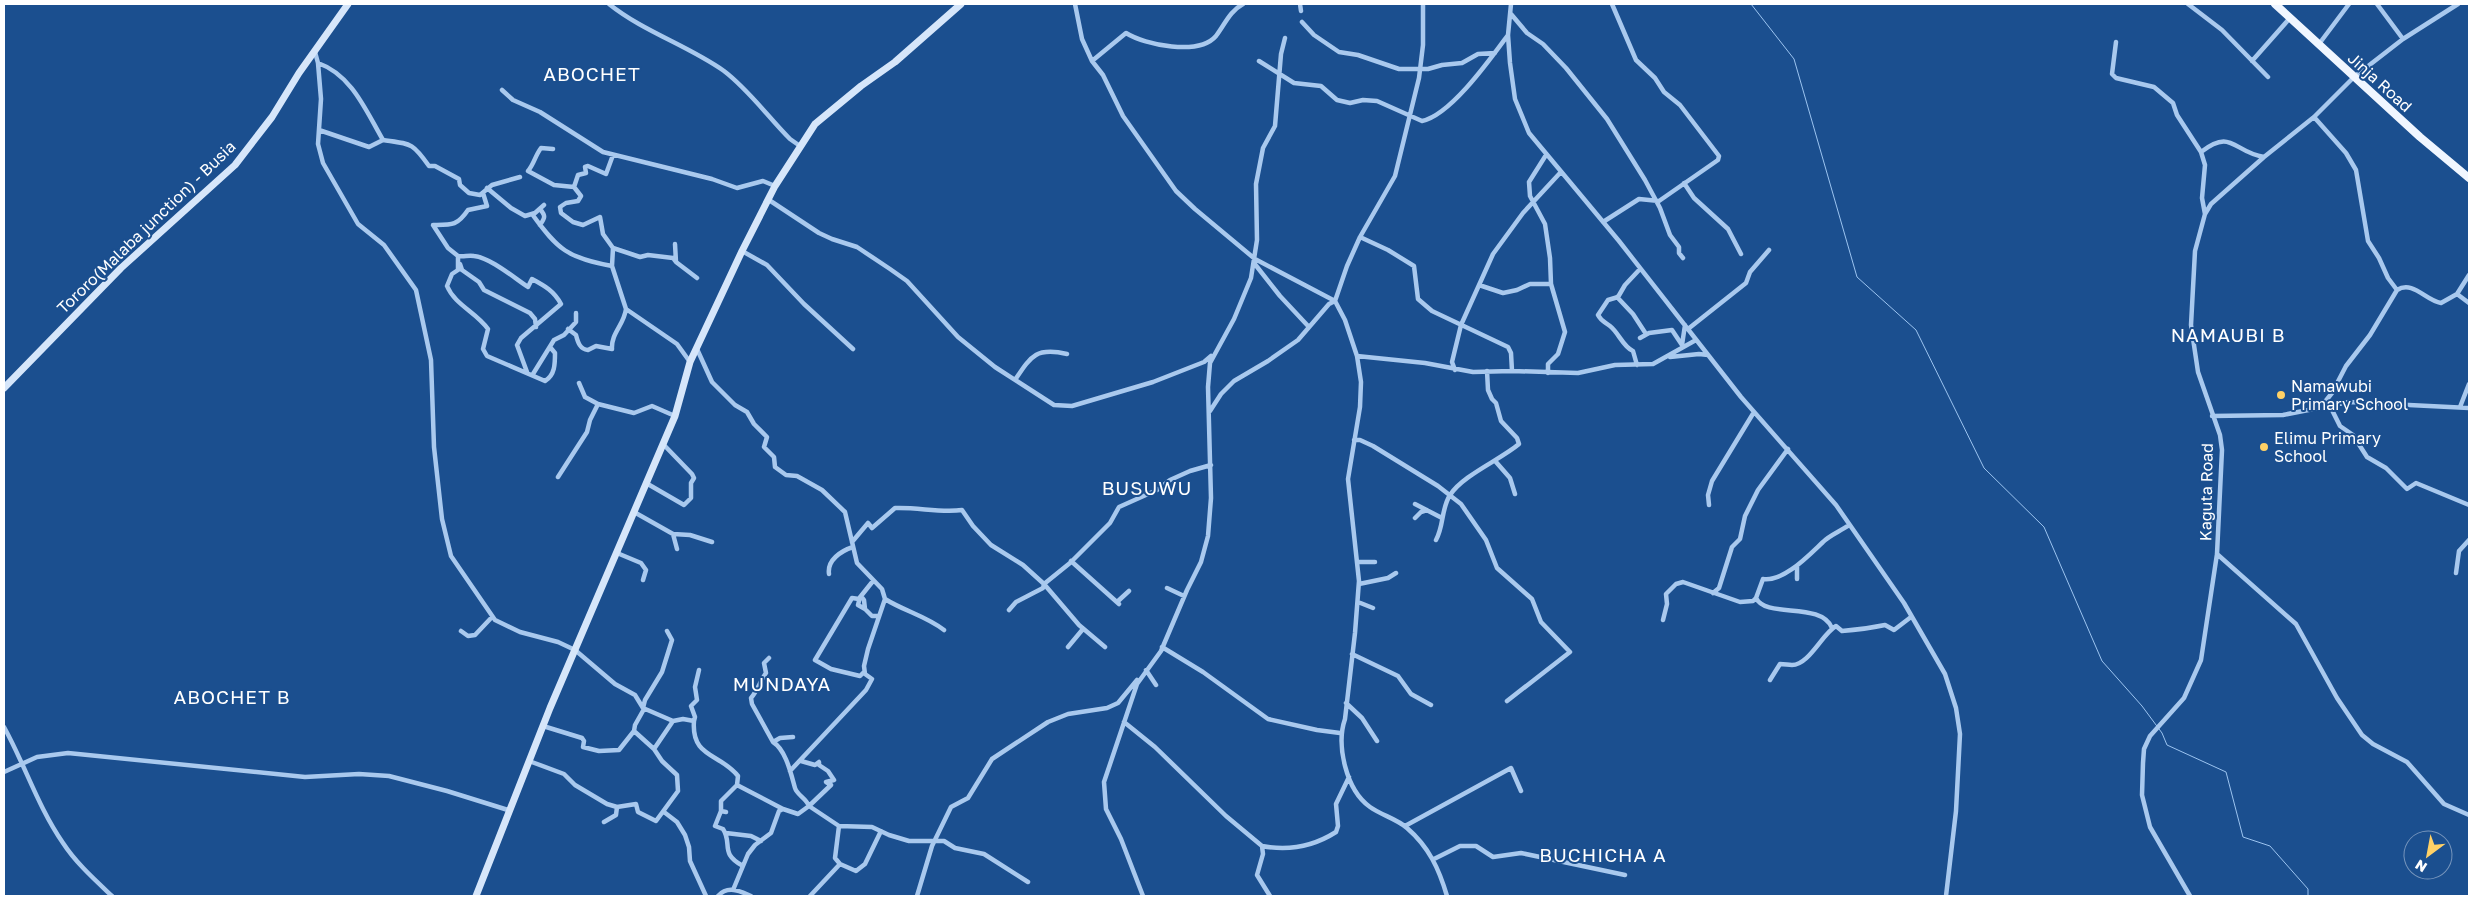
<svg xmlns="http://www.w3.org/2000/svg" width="2473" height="900" viewBox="0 0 2473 900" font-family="'Golos Text',sans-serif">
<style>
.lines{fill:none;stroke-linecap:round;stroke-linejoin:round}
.stream{stroke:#9cc4f0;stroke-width:1}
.street{stroke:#a9c9ee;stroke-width:4.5}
.secondary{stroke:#d6e6fa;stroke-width:7}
.primary{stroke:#f0f6ff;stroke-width:8}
.poi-dot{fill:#ffd166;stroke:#1b4f8f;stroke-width:2}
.labels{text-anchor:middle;stroke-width:4;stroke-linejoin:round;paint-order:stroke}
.street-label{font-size:16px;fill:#fff;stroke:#1b4f8f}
.poi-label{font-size:16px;fill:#fff;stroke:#1b4f8f;text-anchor:start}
.quarter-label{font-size:19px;letter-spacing:1px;fill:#fff;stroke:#1b4f8f}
</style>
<rect width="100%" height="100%" fill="#1b4f8f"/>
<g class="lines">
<path class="stream" d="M1751 4 1794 59 1857 277 1916 330 1984 468 2044 527 2102 661 2142 706 2162 733 2167 745 2226 772 2243 837 2270 846 2308 889V896"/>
<path class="street" d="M609 4C644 32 687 45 724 71 749 90 768 117 790 139L800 146
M1075 4 1082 39 1092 61 1103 75 1123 116 1176 191 1195 209 1255 259 1335 301 1345 320 1357 356 1361 382 1360 407 1348 479 1359 581 1355 633 1345 719C1336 745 1346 790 1370 807 1381 815 1397 819 1407 828 1429 847 1439 869 1447 896
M1300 4 1301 11
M1511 4 1508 35 1510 63 1515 99 1529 133 1619 241 1741 397 1836 505 1904 603 1945 674 1956 708 1960 734 1956 811 1946 896
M2188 4 2222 30 2268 77
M2377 4 2403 39
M1511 14 1527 33 1543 44 1566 68 1607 119 1645 180 1660 208 1670 235 1679 247V253L1683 258
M1302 22 1314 35 1339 52 1358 55 1399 69H1428L1442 65 1462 63 1478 54 1495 53
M2116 42 2112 74 2116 78 2154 87 2173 103 2177 115 2201 152 2205 165 2202 198 2205 214
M2319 44 2349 4
M315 52 318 63 321 99 318 144 323 163 358 224 384 245 416 290 431 360 434 447 442 519 451 556 495 620 520 632 558 642 575 650 615 684 635 695 643 708 673 721
M1092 61 1126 33C1145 45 1199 56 1216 36 1225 24 1230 11 1243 4
M1259 61 1294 83 1321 86 1337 100 1350 103 1363 100 1377 101 1422 121C1451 115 1491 58 1508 35
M2252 61 2290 18
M318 63C352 75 366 111 383 140 411 144 412 142 429 166H435L459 179 460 185 469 193 480 195 492 185 520 177
M502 90 513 100 540 112 603 152 712 179 737 188 763 181 775 186
M2314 117 2346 153 2356 170 2368 241 2379 258 2388 278 2397 290
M319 130 369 147 383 140
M2201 152C2232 128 2233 152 2264 157
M1546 155 1529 182 1530 196 1545 224 1550 258 1551 284 1565 332 1558 354 1548 364V373
M1684 183 1694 198 1728 229 1741 254
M574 187 578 175 586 173 585 167 588 166 606 174 613 155
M487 188 511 208 525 216 535 213 544 205
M483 193 487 206 468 210C457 226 452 225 433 225L448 248 458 256C464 257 468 255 474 256 491 258 513 277 528 287L532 279C545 286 554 291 561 304L521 338 517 345 527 372
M769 200 819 233 832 239 857 247 890 269 907 281 958 337 995 367 1054 405 1072 406 1153 382 1204 362 1211 356
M540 209C546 216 545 218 540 225
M532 214C558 250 568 258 612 266L613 248 603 234 600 217 583 225 573 222 561 213 560 207 566 203 578 201 581 196 574 187 554 185 528 171C534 164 535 156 541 148L553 149
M1603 222 1639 199 1659 201 1718 160 1719 156 1680 105 1664 92 1655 78 1636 60 1612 4
M1360 237 1388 250 1414 266 1418 299 1432 311 1508 347 1511 353 1512 371
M675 244 676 262 697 278
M613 248 640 257 648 255 673 258 676 262
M742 251 767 265 804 304 853 349
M458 256V270L452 274 447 286C455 305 476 312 488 329L483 349 487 356 545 381C555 375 555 364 555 353L550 347
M1254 263 1280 296 1309 327
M460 264 462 270 479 282 484 290 530 313 535 319 536 327
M612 266 626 309 677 344 690 362
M1479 285 1503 293 1517 290 1530 284H1551
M2457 294 2469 303
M1617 297 1633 314 1646 334
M568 329 576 335C578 343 580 349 588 350L596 346 612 349C611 333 624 325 626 309
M1688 329 1746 283 1750 272 1769 250
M1640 338 1649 333 1672 330 1682 345
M1682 345 1685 325
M697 349 712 382 735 405 747 412 754 424 767 437 764 447 774 457 775 467 786 475 797 476 822 490 845 512 857 563 882 589 885 599 868 649 864 666 865 674 872 679 866 690 790 771
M1357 356 1425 363 1473 372 1512 371 1578 373 1615 365 1653 364 1696 340
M1670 357 1699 354 1708 355
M1637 365 1633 351C1623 347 1619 333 1610 326 1605 322 1601 321 1598 315L1608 300 1618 297 1625 285 1640 269
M1455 370 1452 362 1461 325 1493 254 1523 213 1560 173
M533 374 554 340 564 335 576 322V313
M1015 380C1031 356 1036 347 1067 354
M579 383 585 397 598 404 634 413 652 406 675 416
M2330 406 2340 426 2353 435 2367 457 2386 468 2407 489 2416 483 2469 505
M2460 407 2469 384
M2320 408 2332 393 2346 366 2370 335 2397 290C2413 280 2426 301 2441 303L2457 294 2469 275
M1210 411 1221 394 1234 381 1268 361 1298 340 1329 304 1335 301 1347 266 1360 237 1395 176 1419 78 1423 45V4
M2212 416 2283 415 2349 402 2469 408
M1354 440H1360L1373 446 1438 486 1461 504 1486 540 1497 568 1532 599 1541 622 1570 652 1507 701
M1496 462 1510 478 1515 494
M558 477 587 432 590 420 598 404
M646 483 684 505 691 498V483L694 478 692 474 663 444
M1415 504 1442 518
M1709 505 1708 495 1712 481 1754 412
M634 512 673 534 690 535 712 542
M1415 518 1421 512 1427 510
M673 534 677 549
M1436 540C1444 526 1441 509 1450 495 1463 475 1500 460 1519 444L1517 438 1501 421 1496 403 1492 399 1488 390 1487 371
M852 542 868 523 872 528 895 508C918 507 940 513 962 510L973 526 991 545 1023 565 1044 584 1079 625 1105 647
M617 553 641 563 646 570 643 580
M2217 554 2296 624 2337 698 2362 735 2373 744 2407 762 2444 804 2469 815
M1071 561 1119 604
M1357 562H1375
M2456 573 2459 551 2469 540
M829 574C827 560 841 551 853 547
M1797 579V566
M873 581 861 596 864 600 865 609 872 616H879
M1359 584 1388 578 1396 573
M1167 588 1184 596
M1713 593 1719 588 1732 547 1740 539 1745 516 1758 490 1788 449
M860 597 858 605 865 609
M859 599 852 598 815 660 831 669 860 676 864 672
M885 599C904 611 926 616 944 630
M1117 602 1129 591
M1358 602 1373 608
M1009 610 1016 602 1043 588 1044 584 1070 563 1110 523 1119 507 1157 490 1170 480 1190 471 1211 465
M1663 620 1667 604 1666 594 1676 584 1683 582 1740 602 1753 601 1756 598
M1832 628C1821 601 1766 619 1756 598L1763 579C1784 582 1809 555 1823 542 1830 535 1841 531 1849 525
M461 631 468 636 475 635 492 617
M1068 647 1083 629
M1162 647 1203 672 1268 719 1317 730 1340 733
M1352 654 1398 676 1411 694 1431 705
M769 658 764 663 766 673C760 681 758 690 751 698L752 704 773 742C786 750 791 774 795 788 797 795 806 798 809 806
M1146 670 1156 685
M1770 680 1780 664C1785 664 1788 665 1792 665 1809 665 1822 634 1836 626L1842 631C1856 630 1871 628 1885 625L1894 630 1911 617
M1346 703 1362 718 1377 741
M643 708 645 700 662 672 672 640 667 631
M694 721 695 717 691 706 697 700 695 687 699 670
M1124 722 1155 747 1226 816 1262 846 1263 854 1257 875 1270 896
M543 726 582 738 584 741 583 747 599 751 619 750 634 731 635 725 644 709
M4 727C25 765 38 807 63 843 76 863 95 880 112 896
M773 742 780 738 793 737
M654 749 673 721 683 719 694 721C691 758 720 753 738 776L737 785 721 801V811L726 812
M529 761 564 774 575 785 607 804 617 807 636 804 638 812 656 821 678 791 677 775 662 761 654 749 634 731
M801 761 815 765 819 762V765L828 771 834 780 826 782 831 785 809 806
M4 772 37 757 68 753 305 777 359 774 389 776 447 791 508 810
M737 785 783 809
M721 811 715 826 723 829C733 844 719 853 743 866
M664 812 677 822 685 835 689 847 690 861 706 896
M604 822 616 815 617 807
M839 826 835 858 840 864 856 871 865 864 881 831
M1405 826 1511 768 1521 791
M726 833 751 836 761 841
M1262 846C1288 851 1314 846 1336 832L1338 826 1336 804 1349 777
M1434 859 1460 846H1476L1493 857 1521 853 1625 875
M733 890 748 854 755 845 771 833 779 811 783 809 798 814 809 806 839 826 872 827 889 835 909 841H944L955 848 984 854 1028 882
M718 896C728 885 739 891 751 896
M810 896 840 864
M917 896 932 846 951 807 968 798 992 759 1048 722 1068 714 1107 708 1118 703 1137 680
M1143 896 1121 839 1106 809 1104 782 1137 684 1161 651 1187 590 1201 562 1208 536 1211 498 1208 387 1210 363 1234 319 1251 278 1257 240 1256 184 1263 148 1275 126 1281 54 1285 38
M2190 896 2150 827 2142 795 2143 763 2144 749 2150 736 2184 698 2201 660 2217 554 2222 450 2220 435 2198 372 2191 325 2195 251 2205 214 2211 204 2264 157 2314 117 2354 77 2403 39 2458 4"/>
<path class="secondary" d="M4 388 121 268 235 165 272 117 299 73 348 4
M476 896 550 708 675 416 690 362 742 251 775 186 815 124 861 86 895 62 961 4"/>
<path class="primary" d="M2275 4 2420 137 2469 178"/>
</g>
<g class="poi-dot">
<circle cx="2281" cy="395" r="5"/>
<circle cx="2264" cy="447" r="5"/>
</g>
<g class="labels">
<g class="street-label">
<text transform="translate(2380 82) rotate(42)" y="6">Jinja Road</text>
<text transform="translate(146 227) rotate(-44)" y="6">Tororo(Malaba junction) - Busia</text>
<text transform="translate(2206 492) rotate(-89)" y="6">Kaguta Road</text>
</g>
<g class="poi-label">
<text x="2291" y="392">Namawubi<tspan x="2291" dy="18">Primary School</tspan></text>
<text x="2274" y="444">Elimu Primary<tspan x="2274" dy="18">School</tspan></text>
</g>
<g class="quarter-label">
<text x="592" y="81">ABOCHET</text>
<text x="2228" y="342">NAMAUBI B</text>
<text x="1147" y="495">BUSUWU</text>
<text x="782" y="691">MUNDAYA</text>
<text x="232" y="704">ABOCHET B</text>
<text x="1603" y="862">BUCHICHA A</text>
</g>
</g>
<rect width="2473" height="900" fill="none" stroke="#ffffff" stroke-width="10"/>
<g transform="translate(2428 855) rotate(212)"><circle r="24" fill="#1b4f8f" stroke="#7695bc"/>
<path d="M0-4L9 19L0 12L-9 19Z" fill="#ffd166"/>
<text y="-8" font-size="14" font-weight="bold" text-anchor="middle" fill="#ffffff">N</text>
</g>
</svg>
